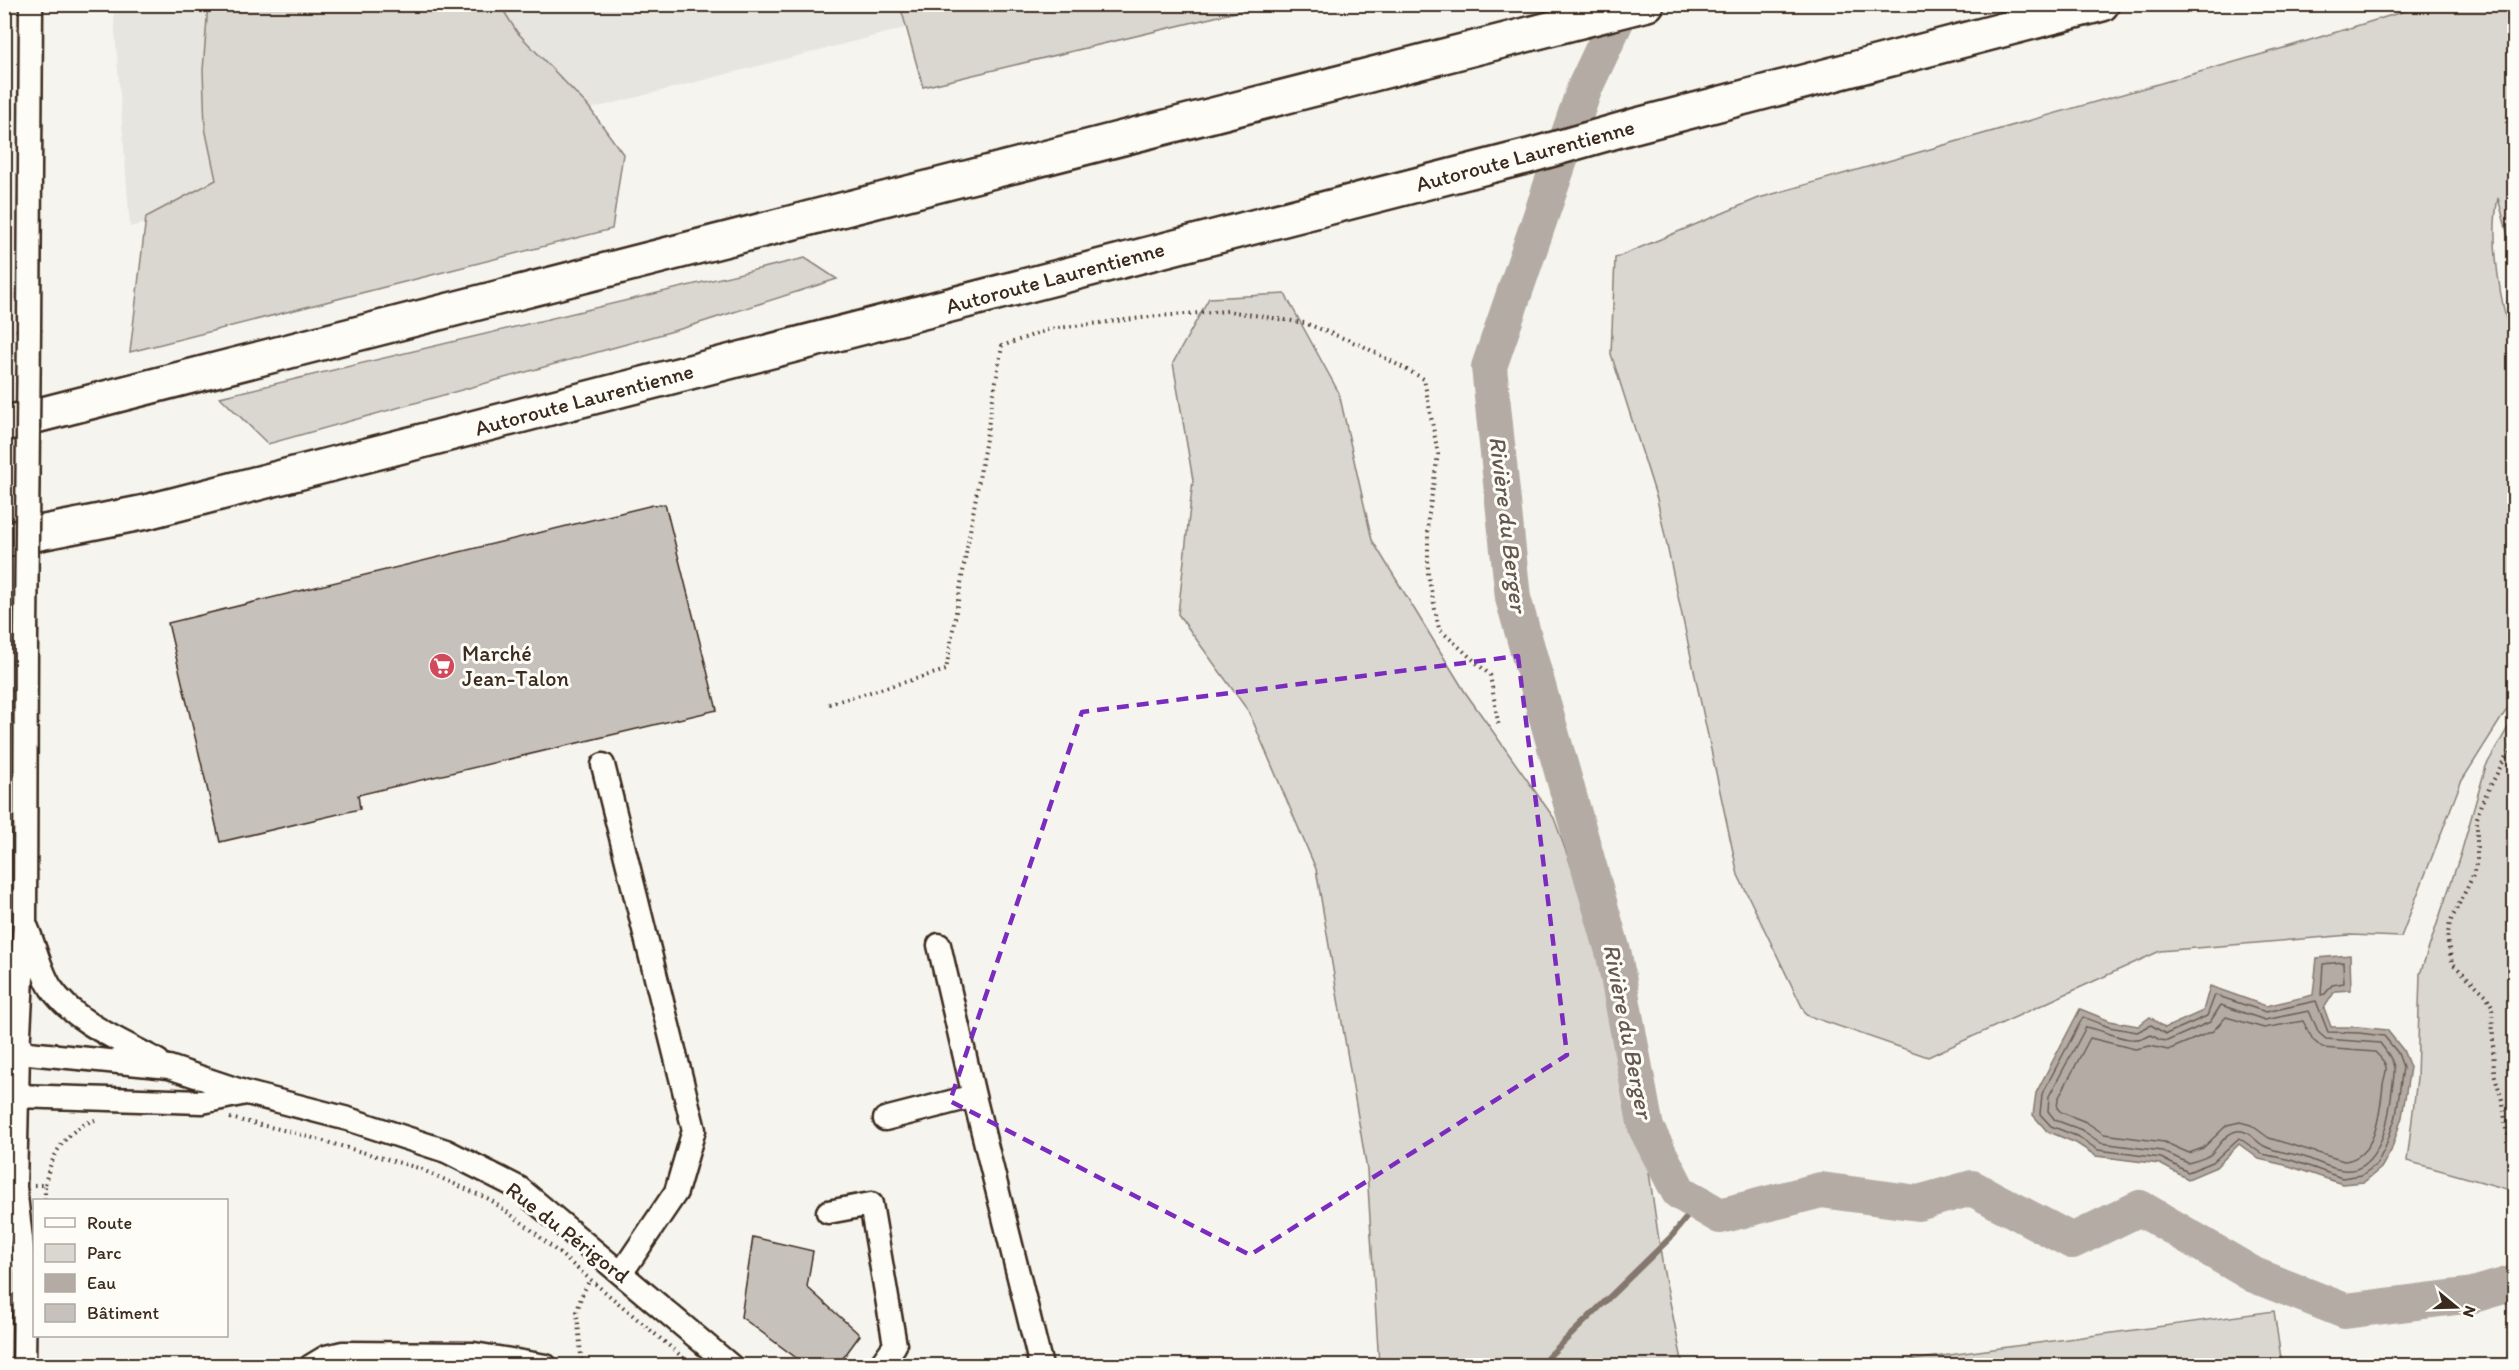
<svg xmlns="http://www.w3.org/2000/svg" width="2519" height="1370" viewBox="0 0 2519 1370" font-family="Itim,sans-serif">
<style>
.built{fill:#e7e5df}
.green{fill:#dad6d0;stroke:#8a8077;stroke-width:1.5}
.water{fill:#b4aca4;stroke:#84786e;stroke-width:1.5}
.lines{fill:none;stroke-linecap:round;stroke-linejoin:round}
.shore{stroke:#6b5e54;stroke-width:1.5}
.stream{stroke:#84786e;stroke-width:6}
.river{stroke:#b4aca4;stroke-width:36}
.building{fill:#c7c1bb;stroke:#3b2a1e;stroke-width:1.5}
.minor-casing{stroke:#3b2a1e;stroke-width:27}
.highway-casing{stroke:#3b2a1e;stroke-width:38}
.path{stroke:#3b2a1e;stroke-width:4;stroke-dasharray:1.5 4.5;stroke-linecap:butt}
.minor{stroke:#fdfcf7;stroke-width:22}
.highway{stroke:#fdfcf7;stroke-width:33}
.minor-bridge-casing{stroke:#3b2a1e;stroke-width:27;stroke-linecap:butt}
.minor-bridge{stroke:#fdfcf7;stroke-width:22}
.marked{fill:none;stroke:#7b2cbf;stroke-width:4.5;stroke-dasharray:12 8;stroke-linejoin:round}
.labels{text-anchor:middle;stroke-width:6;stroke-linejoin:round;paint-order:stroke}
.street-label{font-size:22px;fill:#3b2a1e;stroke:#fdfcf7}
.poi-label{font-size:22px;fill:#3b2a1e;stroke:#fdfcf7;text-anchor:start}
.water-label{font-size:24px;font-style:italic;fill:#65584d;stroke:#fdfcf7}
</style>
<rect width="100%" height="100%" fill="#f5f4ee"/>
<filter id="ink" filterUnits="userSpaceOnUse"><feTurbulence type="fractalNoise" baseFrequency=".0167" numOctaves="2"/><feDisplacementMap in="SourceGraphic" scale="12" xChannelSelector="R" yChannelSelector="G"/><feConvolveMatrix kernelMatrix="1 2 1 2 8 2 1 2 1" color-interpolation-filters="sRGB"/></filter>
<g filter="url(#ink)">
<path class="built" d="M113 4 996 5 130 227Z"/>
<path class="green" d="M2428 4 2514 5V258L2498 198C2489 241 2501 307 2514 348V698L2461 782 2401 937 2350 935 2160 951 1928 1057 1806 1015 1738 875 1657 499 1611 354 1615 258 1759 198 2294 45Z
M208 5H500L517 32 588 106 623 154 612 229 130 352 146 217 216 180 205 128 203 70Z
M900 5V4L1265 5 923 87Z
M805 258 837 279 684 328 268 444 220 397Z
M1285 294 1339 393 1372 540 1465 692 1554 818 1627 1022 1663 1268 1683 1365H1379L1367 1170 1316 869 1249 712 1178 614 1193 480 1173 363 1209 298Z
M2514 717V1191L2407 1161 2417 1078 2420 974 2461 853 2486 766Z
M2274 1311 2282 1365H1876Z"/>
<path class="water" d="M2350 955 2351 990 2335 991 2324 1008 2331 1027H2359L2387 1030 2403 1050 2410 1067 2402 1117 2391 1151 2381 1168 2364 1182 2342 1184 2289 1166 2259 1159 2239 1144 2216 1167 2188 1179 2160 1164 2096 1156 2076 1143 2047 1131 2033 1115 2036 1093 2080 1009 2110 1021 2138 1026 2150 1017 2165 1028 2203 1011 2210 986 2266 1006 2313 995 2317 958Z"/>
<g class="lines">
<path class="shore" d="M2343 962 2344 983 2332 985 2325 994 2321 995 2323 964Z
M2215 995 2266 1012 2316 1001 2328 1032 2359 1033 2384 1036 2398 1053 2403 1067 2396 1116 2385 1148 2377 1164 2362 1175 2342 1178 2291 1160 2262 1154 2239 1138 2213 1162 2188 1172 2161 1158 2098 1150 2079 1137 2051 1126 2040 1114 2042 1094 2083 1017 2109 1027 2137 1032 2151 1025 2166 1034 2207 1016Z
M2221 1005 2265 1020 2309 1011 2319 1033 2326 1039 2380 1043C2400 1068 2394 1069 2391 1098 2388 1123 2378 1175 2343 1170 2330 1169 2316 1161 2304 1157 2291 1153 2275 1152 2264 1146 2255 1141 2248 1129 2237 1131 2225 1133 2218 1148 2210 1155 2204 1159 2195 1161 2188 1163L2162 1151 2101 1143 2082 1130 2055 1120 2048 1111 2049 1096 2086 1027C2107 1030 2129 1047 2151 1035L2160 1040 2167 1041 2210 1022Z
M2226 1017 2264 1028 2303 1021 2313 1040 2322 1048 2375 1052C2379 1056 2385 1061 2386 1067 2387 1073 2383 1080 2383 1085 2380 1111 2377 1158 2344 1161L2269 1138 2251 1125 2240 1122 2227 1125 2203 1148 2189 1153 2164 1142 2104 1134 2086 1122 2061 1112 2057 1108 2058 1099 2090 1038 2135 1049 2150 1046 2168 1050 2213 1031Z"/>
<path class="stream" d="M1539 1366 1671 1237 1698 1203"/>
<path class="river" d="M1624 4 1585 87 1489 367 1513 598 1614 955 1646 1128 1679 1192 1720 1216 1821 1190 1918 1203 1972 1188 2072 1241 2140 1208 2254 1275 2345 1311 2473 1295 2514 1283"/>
</g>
<path class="building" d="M665 504 717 710 358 795 360 809 220 842 168 623 653 505Z
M753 1237 813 1251 807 1287 860 1335 838 1365H806L741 1317Z"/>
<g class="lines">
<g class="minor-casing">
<path id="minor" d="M29 329 31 4
M603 765 694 1130 676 1192 622 1272
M27 928C35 947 40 971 51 988 75 1023 122 1041 158 1061
M939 945 974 1096 1041 1366
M18 1052 169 1067 247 1093 348 1119 446 1151 519 1188 731 1366
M17 1096 202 1102 246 1093
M885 1119 974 1096
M828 1212 871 1204 895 1345 880 1366
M24 1366 25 1273 15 1187 18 1052 25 922 26 631
M311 1366 326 1357 343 1353 474 1354 546 1366"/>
</g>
<g class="highway-casing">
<path id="highway" d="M4 424 1647 4
M4 540 146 512 1529 156 1634 126 2102 4
M4 1052H18
M4 1094 17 1096"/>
</g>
<path class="path" d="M829 704 946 670 1002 346 1050 329 1158 316 1227 311 1305 323 1363 346 1424 379 1438 454 1428 520V575L1439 629 1490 675 1499 728
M2514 741 2481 804 2477 818V861L2472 878 2450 922 2447 939 2452 963 2486 995 2492 1006 2494 1073 2503 1103 2506 1130 2514 1148
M230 1118 292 1132 418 1168 489 1199 528 1227 693 1366
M34 1185H45C50 1157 66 1129 95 1120
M45 1200V1185
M2400 1361 2401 1366
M582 1366 577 1312 581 1297 590 1279"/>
<use href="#minor" class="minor"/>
<use href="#highway" class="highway"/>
<g class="minor-bridge-casing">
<path id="minor-bridge" d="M26 631 29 329"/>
</g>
<use href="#minor-bridge" class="minor-bridge"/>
</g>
</g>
<path class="marked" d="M1518 656 1567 1055 1250 1255 950 1101 1082 712Z"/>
<defs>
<g id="supermarket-disc" transform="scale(1.35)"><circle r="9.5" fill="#d1495b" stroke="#fdfcf7"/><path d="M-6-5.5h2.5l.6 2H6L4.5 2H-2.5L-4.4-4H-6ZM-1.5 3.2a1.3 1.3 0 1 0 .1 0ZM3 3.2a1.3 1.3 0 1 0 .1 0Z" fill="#fff"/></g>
</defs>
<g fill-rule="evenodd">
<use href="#supermarket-disc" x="442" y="666"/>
</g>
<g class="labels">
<g class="street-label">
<text transform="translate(1525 155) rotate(-15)" y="8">Autoroute Laurentienne</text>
<text transform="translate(1055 277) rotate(-15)" y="8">Autoroute Laurentienne</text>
<text transform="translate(584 399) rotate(-15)" y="8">Autoroute Laurentienne</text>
<text transform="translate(568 1232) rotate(38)" y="8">Rue du Périgord</text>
</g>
<g class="poi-label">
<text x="462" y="661">Marché<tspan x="462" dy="25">Jean-Talon</tspan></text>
</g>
<g class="water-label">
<text transform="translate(1508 524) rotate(83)" y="8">Rivière du Berger</text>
<text transform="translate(1628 1031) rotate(79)" y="8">Rivière du Berger</text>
</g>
</g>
<rect width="2519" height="1370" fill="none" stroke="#fdfcf7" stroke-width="24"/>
<rect x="12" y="12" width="2495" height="1346" fill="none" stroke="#3b2a1e" stroke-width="2" filter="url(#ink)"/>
<rect x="33" y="1199" width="195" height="138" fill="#fdfcf7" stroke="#afa8a0" stroke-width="1.5"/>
<rect x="45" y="1218" width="30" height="9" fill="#fdfcf7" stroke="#afa8a0" stroke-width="1.5"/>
<text x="87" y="1229" font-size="18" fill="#3b2a1e">Route</text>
<rect x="45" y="1244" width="30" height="18" fill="#dad6d0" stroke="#afa8a0" stroke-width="1.5"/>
<text x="87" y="1259" font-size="18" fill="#3b2a1e">Parc</text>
<rect x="45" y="1274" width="30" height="18" fill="#b4aca4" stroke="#afa8a0" stroke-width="1.5"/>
<text x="87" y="1289" font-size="18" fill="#3b2a1e">Eau</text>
<rect x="45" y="1304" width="30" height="18" fill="#c7c1bb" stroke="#afa8a0" stroke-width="1.5"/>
<text x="87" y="1319" font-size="18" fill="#3b2a1e">Bâtiment</text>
<g transform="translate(2456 1307) rotate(109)" stroke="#fdfcf7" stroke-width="4.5" paint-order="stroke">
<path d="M0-4.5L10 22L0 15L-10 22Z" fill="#3b2a1e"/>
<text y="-9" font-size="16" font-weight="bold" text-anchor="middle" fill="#3b2a1e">N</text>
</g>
</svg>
